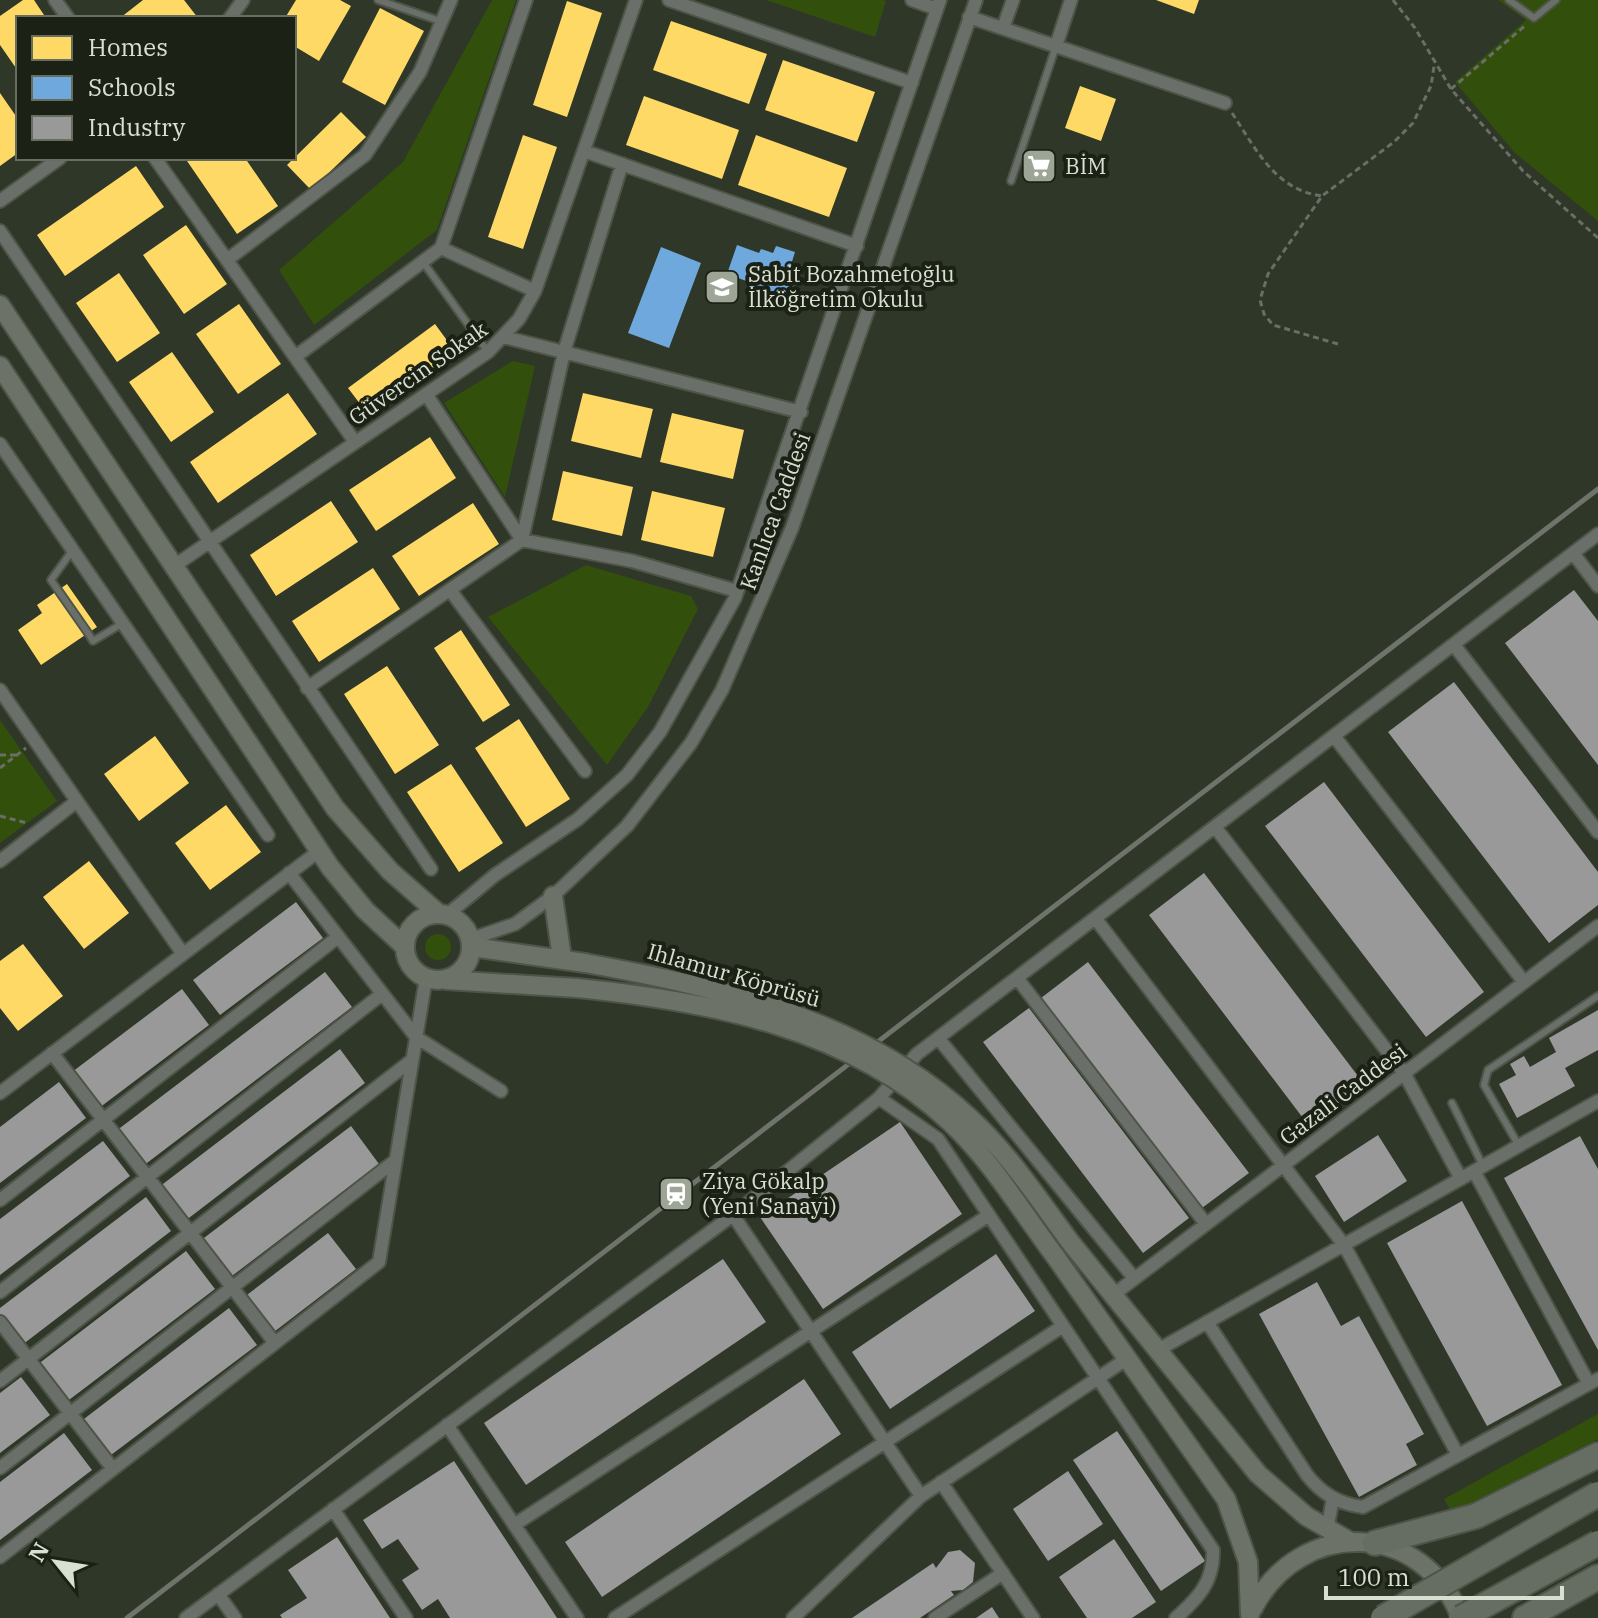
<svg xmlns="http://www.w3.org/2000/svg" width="1598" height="1618" viewBox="0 0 1598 1618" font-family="'IBM Plex Serif',serif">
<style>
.green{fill:#324f0c}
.homes{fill:#ffd966}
.schools{fill:#6fa8dc}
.industry{fill:#999}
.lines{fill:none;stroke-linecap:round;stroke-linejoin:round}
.lane-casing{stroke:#4d5448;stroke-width:10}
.street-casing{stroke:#4d5448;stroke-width:16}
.secondary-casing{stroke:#4d5448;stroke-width:22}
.highway-casing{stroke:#4d5448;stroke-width:28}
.path{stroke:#6a6e66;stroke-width:3;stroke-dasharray:6 4;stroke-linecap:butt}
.lane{stroke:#6b6f69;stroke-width:6}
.street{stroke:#6b6f69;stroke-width:12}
.secondary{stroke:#6d7269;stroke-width:18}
.highway{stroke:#666d62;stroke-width:24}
.rail{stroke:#70736c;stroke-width:5}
.secondary-bridge-casing{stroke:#4d5448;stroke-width:22;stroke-linecap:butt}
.highway-bridge-casing{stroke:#4d5448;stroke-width:28;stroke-linecap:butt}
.secondary-bridge{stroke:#6d7269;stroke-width:18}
.highway-bridge{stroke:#666d62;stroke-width:24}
.labels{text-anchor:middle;stroke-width:8;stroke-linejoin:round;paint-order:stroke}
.poi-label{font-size:22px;fill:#d8e1d1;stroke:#1b2115;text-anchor:start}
.street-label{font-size:22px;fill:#d8e1d1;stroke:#1b2115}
</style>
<rect width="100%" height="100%" fill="#2f3728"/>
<path class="green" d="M492 0H516L437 230 314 325 279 270 403 162Z
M766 0H882L886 1 875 37Z
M1498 0H1598V221L1515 153 1455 82 1526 20Z
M513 361 535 366 505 497 444 403Z
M586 565 691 596 698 609 648 707 607 765 488 617Z
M0 720 57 801 0 843Z
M425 947a13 13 0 1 1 26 0a13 13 0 1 1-26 0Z
M1598 1414V1439L1452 1513 1444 1499Z"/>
<path class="homes" d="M23 0H34L46 18H18V71L0 45V16Z
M143 0H184L198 18H120Z
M296 0H340L351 6 319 61 294 46V18H285Z
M1156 0H1199L1194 14Z
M567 1 602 13 567 117 533 105Z
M380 8 424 31 385 105 342 82Z
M671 21 767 54 749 104 653 70Z
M783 60 875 92 857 142 765 110Z
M1080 86 1116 99 1101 141 1065 128Z
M0 93 18 119V153L0 166Z
M644 96 739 130 722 179 626 145Z
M341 112 366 137 311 190 287 165Z
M523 135 557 147 523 249 488 237Z
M756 135 847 168 829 217 738 185Z
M185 158H245L278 206 237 234Z
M136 166 164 207 65 276 37 235Z
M186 225 227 284 184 314 143 255Z
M119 273 160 333 117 362 76 303Z
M239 304 281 364 238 394 196 334Z
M435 324 457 354 370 417 348 388Z
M172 352 214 412 171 442 129 382Z
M288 393 317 434 218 503 190 462Z
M583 393 653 409 641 458 571 441Z
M672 413 744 430 733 479 660 462Z
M430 437 456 478 376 531 349 490Z
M563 471 633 487 622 536 552 520Z
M652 491 725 508 713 557 641 540Z
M331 501 358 542 276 596 250 555Z
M473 503 499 544 419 596 392 556Z
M373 568 400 609 319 662 292 621Z
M67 584 97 627 41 665 18 630 42 613 37 605Z
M461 630 510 705 483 722 434 648Z
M387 666 439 745 395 774 344 694Z
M519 719 570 799 526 827 475 748Z
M155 736 189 783 139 821 104 774Z
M451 764 503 843 459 872 407 792Z
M226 805 261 852 210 890 175 843Z
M89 861 129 913 84 949 43 897Z
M23 944 63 996 18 1031 0 1008V961Z"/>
<path class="schools" d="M737 245 759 253 761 249 773 253 776 246 795 252 790 268 802 273 794 295 782 291 777 305 757 299 760 291 747 287 749 282 727 274Z
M661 247 701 263 669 348 628 333Z"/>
<path class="industry" d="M1574 590 1598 621V765L1505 643Z
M1454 682 1598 872V905L1549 943 1388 732Z
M1324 782 1484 992 1426 1037 1265 826Z
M1204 873 1364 1084 1309 1126 1149 915Z
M296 902 323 938 220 1015 193 980Z
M1088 962 1249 1173 1202 1208 1041 998Z
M325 972 352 1007 143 1166 116 1131Z
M182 989 209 1025 99 1108 72 1072Z
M1029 1008 1189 1218 1143 1253 983 1042Z
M1598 1010V1050L1565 1068 1575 1086 1517 1118 1499 1084 1516 1075 1510 1064 1524 1056 1530 1067 1556 1052 1549 1038Z
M340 1049 365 1083 185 1221 159 1187Z
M59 1082 86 1118 0 1183V1127Z
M900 1122 962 1214 823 1309 760 1217Z
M351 1126 379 1164 228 1279 200 1241Z
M1378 1135 1407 1181 1344 1222 1315 1176Z
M1580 1136 1598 1169V1350L1504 1178Z
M103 1141 130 1176 0 1275V1219Z
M146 1197 171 1231 22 1345 0 1316V1308Z
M1462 1201 1562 1385 1487 1426 1387 1243Z
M328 1233 356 1269 270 1335 243 1298Z
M186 1251 215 1289 65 1403 37 1365Z
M996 1254 1035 1311 890 1409 852 1352Z
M723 1259 766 1322 526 1485 484 1423Z
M1317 1282 1341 1326 1359 1316 1424 1434 1406 1444 1417 1465 1359 1497 1259 1314Z
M229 1308 257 1345 107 1458 80 1422Z
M21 1377 50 1415 0 1453V1393Z
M804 1379 841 1434 602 1597 565 1542Z
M1117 1431 1205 1561 1161 1591 1073 1460Z
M64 1433 92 1470 0 1540V1482Z
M454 1461 557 1618H450L438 1599 422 1610 402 1580 419 1569 398 1539 382 1549 363 1520Z
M1068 1471 1103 1524 1048 1561 1013 1509Z
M337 1537 390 1618H282L280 1615 307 1598 288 1570Z
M1114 1539 1156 1602 1132 1618H1087L1059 1577Z
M960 1550 975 1563 973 1582 963 1590 951 1591 954 1595 920 1618H852L933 1563 936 1568 948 1552Z
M992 1607 999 1618H976Z"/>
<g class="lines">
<g class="lane-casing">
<path id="lane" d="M378 0 443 22
M1509 0 1534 18 1556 0
M1011 181 1056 46
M423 262 488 352
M72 551 51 580 88 633 93 641 123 623
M1452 1103 1483 1166
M1519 1146 1484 1085 1488 1070 1598 996"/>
</g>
<g class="street-casing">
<path id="street" d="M55 0 68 18
M669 0 912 83
M912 0 937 9
M969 17 1225 103
M230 18 243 0
M1003 28 1013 0
M1056 46 1071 0
M584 151 857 246
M155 158 355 442
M0 201 60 158
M0 231 431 869
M441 248 535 291
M227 260 365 155 420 72 451 0
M504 337 801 412
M295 357 441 248 526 0
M426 394 522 540 632 561 737 591
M0 444 268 835
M1573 553 1598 586
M174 566 488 352 519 319 535 291 636 0
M450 590 585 771
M1454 645 1598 832
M307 688 522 540 564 352 622 164
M0 690 183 954
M1334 736 1524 982
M1215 827 1404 1073 1461 1179
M0 861 77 801
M289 873 416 1037 501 1091
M447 915 495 875 578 819 627 775 660 732 735 598 940 0
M1095 918 1344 1245 1458 1455
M471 939 515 924 553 896 627 826 691 743 722 690 792 528 976 0
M1017 978 1206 1224
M938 1038 1134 1278
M52 1053 275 1343
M0 1093 319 851
M879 1098 938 1139 1213 1550C1214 1582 1198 1598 1176 1618
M1474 1171 1589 1384
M0 1200 338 937
M733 1215 921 1496
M0 1292 382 994
M1113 1295 1598 926
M0 1322 113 1469
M1207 1322 1307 1475C1322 1494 1339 1504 1363 1507L1598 1379
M1158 1350 1598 1101
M0 1381 412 1060
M447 1425 577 1618
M0 1468 396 1160
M941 1482 1033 1618
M333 1509 406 1618
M514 1525 989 1215
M1327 1530 1333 1498
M0 1557 379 1262 426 978
M218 1594 235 1618
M186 1618 733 1215 879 1098 917 1054 1598 534
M615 1618 1063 1326
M793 1618 921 1496 1128 1358
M935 1618 1003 1573"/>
</g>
<g class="secondary-casing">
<path id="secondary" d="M0 305 335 808 390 871 439 914
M0 366 330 867 365 910 405 947
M553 896 562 958
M405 947a33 33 0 1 1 66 0a33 33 0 1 1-66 0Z
M472 947 585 963
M446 980 577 988
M1071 1243 1258 1474 1306 1516 1349 1541
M1055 1256 1226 1499 1248 1562 1250 1614
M1253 1608C1301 1517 1423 1520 1461 1618"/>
</g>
<g class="highway-casing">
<path id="highway" d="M1375 1543 1476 1516 1598 1455
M1525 1618 1598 1577"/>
</g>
<path class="path" d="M1393 0 1415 28 1451 89 1523 171 1598 238
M1451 89 1527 24
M1232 113C1256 149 1275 190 1322 196
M1338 344 1273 325 1264 314 1260 300 1268 274 1322 196 1394 142 1413 123 1431 86 1435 60
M0 755H16
M0 768 26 748
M0 816 27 823"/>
<use href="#lane" class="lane"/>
<use href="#street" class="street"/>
<use href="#secondary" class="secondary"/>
<use href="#highway" class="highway"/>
<path class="rail" d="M127 1618 1598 489"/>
<g class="secondary-bridge-casing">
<path id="secondary-bridge" d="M585 963C723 988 866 1020 971 1119 1010 1155 1039 1200 1071 1243
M577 988C708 1001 851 1028 950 1122 991 1160 1022 1212 1055 1256"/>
</g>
<g class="highway-bridge-casing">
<path id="highway-bridge" d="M1383 1618 1598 1494
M1461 1618 1598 1543"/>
</g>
<use href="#secondary-bridge" class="secondary-bridge"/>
<use href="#highway-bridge" class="highway-bridge"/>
</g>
<defs>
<g id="supermarket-square" transform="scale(1.8)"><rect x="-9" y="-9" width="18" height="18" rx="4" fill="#9da696" stroke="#1b2115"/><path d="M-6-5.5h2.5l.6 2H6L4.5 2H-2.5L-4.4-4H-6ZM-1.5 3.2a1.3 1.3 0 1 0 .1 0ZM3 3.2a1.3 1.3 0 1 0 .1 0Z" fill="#fff"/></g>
<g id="school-square" transform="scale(1.8)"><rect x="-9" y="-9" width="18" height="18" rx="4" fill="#9da696" stroke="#1b2115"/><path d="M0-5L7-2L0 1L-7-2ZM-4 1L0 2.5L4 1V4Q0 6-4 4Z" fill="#fff"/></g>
<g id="station-square" transform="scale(1.8)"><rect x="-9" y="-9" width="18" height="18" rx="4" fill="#9da696" stroke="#1b2115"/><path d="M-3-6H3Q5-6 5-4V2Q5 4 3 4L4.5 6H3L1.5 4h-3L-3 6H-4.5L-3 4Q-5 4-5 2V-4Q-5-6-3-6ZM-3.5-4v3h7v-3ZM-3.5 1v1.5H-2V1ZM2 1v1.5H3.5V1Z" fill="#fff"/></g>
</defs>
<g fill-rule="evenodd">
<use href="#supermarket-square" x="1039" y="166"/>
<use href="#school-square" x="722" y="287"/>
<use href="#station-square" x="676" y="1194"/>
</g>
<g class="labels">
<g class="poi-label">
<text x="1065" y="174">BİM</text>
<text x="748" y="282">Sabit Bozahmetoğlu<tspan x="748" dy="25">İlköğretim Okulu</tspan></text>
<text x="702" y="1189">Ziya Gökalp<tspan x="702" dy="25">(Yeni Sanayi)</tspan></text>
</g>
<g class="street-label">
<text transform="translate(418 373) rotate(-35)" y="8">Güvercin Sokak</text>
<text transform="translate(775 511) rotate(-70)" y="8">Kanlıca Caddesi</text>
<text transform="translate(734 975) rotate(16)" y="8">Ihlamur Köprüsü</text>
<text transform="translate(1343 1094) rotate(-37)" y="8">Gazali Caddesi</text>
</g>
</g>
<rect x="16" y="16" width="280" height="144" fill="#1b2115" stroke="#676e60" stroke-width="2"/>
<rect x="32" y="36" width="40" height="24" fill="#ffd966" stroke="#676e60" stroke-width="2"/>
<text x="88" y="56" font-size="24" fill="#d8e1d1">Homes</text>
<rect x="32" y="76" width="40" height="24" fill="#6fa8dc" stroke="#676e60" stroke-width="2"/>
<text x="88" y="96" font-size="24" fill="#d8e1d1">Schools</text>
<rect x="32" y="116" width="40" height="24" fill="#999999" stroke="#676e60" stroke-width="2"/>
<text x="88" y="136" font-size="24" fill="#d8e1d1">Industry</text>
<g transform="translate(56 1562) rotate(300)" stroke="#1b2115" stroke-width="6" paint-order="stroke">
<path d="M0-6L14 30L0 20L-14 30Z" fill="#d8e1d1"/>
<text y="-12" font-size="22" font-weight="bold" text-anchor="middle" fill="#d8e1d1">N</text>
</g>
<path d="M1326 1586v12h236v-12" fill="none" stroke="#d8e1d1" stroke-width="4"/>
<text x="1338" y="1586" font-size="24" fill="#d8e1d1" stroke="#1b2115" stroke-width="6" paint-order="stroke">100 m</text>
</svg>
